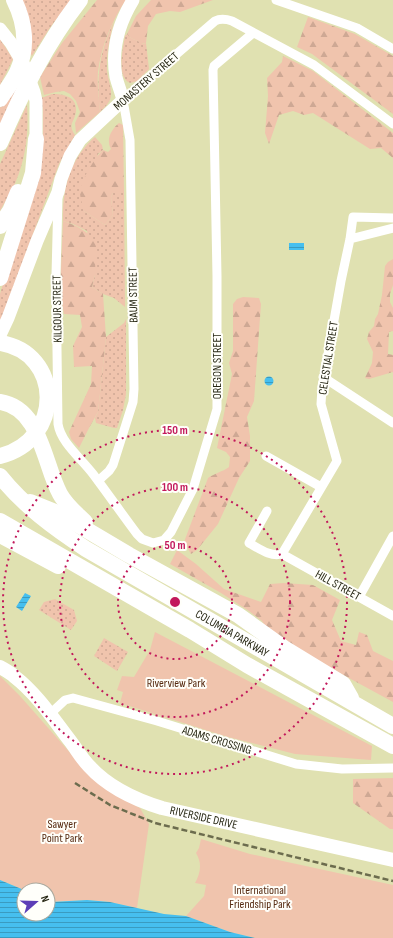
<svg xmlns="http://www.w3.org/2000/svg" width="393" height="938" viewBox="0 0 393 938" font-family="'Sofia Sans Condensed',sans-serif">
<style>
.grass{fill:url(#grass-dots)}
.forest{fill:url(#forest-firs)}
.park{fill:#f0c4ad}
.water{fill:url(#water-rules)}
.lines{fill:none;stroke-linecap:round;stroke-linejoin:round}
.street{stroke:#fff;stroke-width:9}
.secondary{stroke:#fff;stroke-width:13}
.primary{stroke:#fff;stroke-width:14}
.highway{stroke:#fff;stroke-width:16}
.rail{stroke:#6c6c4e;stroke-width:2.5;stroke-dasharray:6 3;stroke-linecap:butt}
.ring{fill:none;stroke:#c2185b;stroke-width:2;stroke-dasharray:2 4}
.labels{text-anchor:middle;stroke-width:4;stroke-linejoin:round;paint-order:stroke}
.street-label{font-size:12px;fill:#272714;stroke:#fffffa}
.park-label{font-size:12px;fill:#562a10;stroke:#fffffa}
.centre{fill:#c2185b;stroke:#fffffa;stroke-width:2}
.ring-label{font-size:12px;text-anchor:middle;font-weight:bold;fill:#c2185b;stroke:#fffffa;stroke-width:4;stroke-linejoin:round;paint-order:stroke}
</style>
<defs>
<pattern id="grass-dots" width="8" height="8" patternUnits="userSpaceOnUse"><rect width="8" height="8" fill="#f0c4ad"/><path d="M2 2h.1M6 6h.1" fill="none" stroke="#cea894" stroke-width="1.8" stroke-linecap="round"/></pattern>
<pattern id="forest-firs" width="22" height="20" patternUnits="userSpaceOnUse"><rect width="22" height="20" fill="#f0c4ad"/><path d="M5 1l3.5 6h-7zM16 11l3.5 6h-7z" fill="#cea894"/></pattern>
<pattern id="water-rules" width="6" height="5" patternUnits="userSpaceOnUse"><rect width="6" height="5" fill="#46bfef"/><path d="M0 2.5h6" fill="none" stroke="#3a9bc0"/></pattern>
</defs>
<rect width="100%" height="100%" fill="#e0e1b1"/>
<path class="grass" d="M20 0H71L49 29 32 56 28 48Z
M114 21C110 37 106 54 107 71 108 79 112 89 111 96 110 103 104 108 100 112 96 77 99 53 114 21Z
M127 34C132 41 138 39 142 44L146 43 149 69 137 81 130 83C116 77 123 49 125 36Z
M0 39 13 59 0 85Z
M20 75 22 80 0 132V108Z
M52 94C63 94 77 96 76 111 75 122 67 124 75 135L59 164 0 323V294L43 144V111L41 98Z
M27 105C29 130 26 157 16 181 12 192 5 201 0 211V164Z
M95 137 102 145 103 150 98 154 84 211 105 225 113 215 111 197 113 193H124L125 307 114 298 103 294 92 287 95 275 87 231 73 224 63 221C62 190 70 158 95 137Z
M126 319V394L123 410 117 428H114L96 423 95 418 98 412 106 337 124 323Z
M55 599 74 610 77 621 71 630 39 610 44 602Z
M104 638 128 652 117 671 94 656Z"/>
<path class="forest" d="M97 0H126C112 20 101 47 98 72 97 85 99 99 100 112L76 133 75 123 80 112 76 101 70 94 64 91 56 92 44 95 40 77 62 43Z
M151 0H213L180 12 170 11 156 14 148 26 146 43 141 44C138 39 132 41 127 34L136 16Z
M308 17 355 34 393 56V114L312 54 297 47Z
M283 56 313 71 393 133V158L381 148 370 149 313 113 304 115 293 111 279 115 269 144 265 133 268 96 267 78 282 62Z
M119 123 123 125 124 193H113L111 197 113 215 105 225 84 211C83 205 80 198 80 192 80 182 95 157 103 150L108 152 111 149C110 147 109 145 109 142 108 135 114 127 119 123Z
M63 221C78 226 86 230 96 242L95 275 92 287 103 294 106 337 98 412 89 428 79 448 71 439 69 432 91 384 92 366 74 367 73 346 82 327 80 315 64 314 60 293Z
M393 259V285L390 294V302L393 308V331L389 332 388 354 393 355V372L369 379 365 378 372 363 373 352 367 339 369 332 374 326 375 319 378 314 382 295 385 266 388 262Z
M243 297 259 298 261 304 254 401 247 417 250 436V461L239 478 218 524 197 550 191 554 184 542 208 478C215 473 222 472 229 467L230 457 226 452 217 448 232 374 229 363 233 351V304L237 299Z
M177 550 196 564 224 589 261 602 270 584 284 583 313 585 340 600 332 620 341 641 356 645 359 632 367 635 373 651 393 661V702L292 647 267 630 262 621 249 611 221 593 170 564Z
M393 778V829H390L353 803V779Z"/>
<path class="park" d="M155 632 372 746 371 760 295 754 228 737 120 703 123 692 117 690 122 676 134 677 150 650Z
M0 676 20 696 80 764 110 791 140 808 149 824 137 908 110 902 87 900 51 902 48 900V890H24L0 880Z
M201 839 250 854 393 885V938H255L230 932 186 916 204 896 206 885 195 883C201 872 202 863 196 853L199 848Z"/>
<path class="water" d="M289 243H304V250H289Z
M264.5 381a4.5 4.5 0 1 1 9 0a4.5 4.5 0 1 1-9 0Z
M25 593 31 596 22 611 16 607Z
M0 880 24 890V914H48V900L51 902 87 900 110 902 164 914 186 916 230 932 255 938H0Z"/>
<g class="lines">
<path class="street" d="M276 0 357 28 393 49
M58 197 56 275 58 424C61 443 81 458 93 474 108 494 122 514 137 534L142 539 153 543 164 540 171 532 193 489 217 409V276L213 70 214 66 253 33
M350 239 393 228
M323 377 393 423
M266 456 321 487
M98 481 109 471 113 465 133 402 134 389 130 140 123 100 215 21C221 18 226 19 232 21L314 65 393 124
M267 511 249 543C260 549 270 557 282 554
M282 554 337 461 321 404 322 388 341 281 350 239 353 217 393 218
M282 554 393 616
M359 597 393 536
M50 714 65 700 73 698 157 721 296 764 342 769 393 768"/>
<path class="secondary" d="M0 29 11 43 24 65 34 92 36 101V139
M0 335 8 318 37 241 58 192 61 179 70 156 80 140 123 100C121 92 118 85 116 77 111 49 119 23 133 0"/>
<path class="primary" id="s1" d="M0 667C5 670 11 673 15 677 37 694 54 720 71 742 77 750 82 759 89 766 108 787 136 800 162 808L393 860"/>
<g class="highway">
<path d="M0 99C6 90 14 80 18 70 28 47 25 22 14 0"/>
<path d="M0 143C22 92 46 44 80 0"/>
<path d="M0 226 10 211 18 192"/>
<path d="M0 278 33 173 36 139"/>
<path d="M0 343C63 353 64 440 0 456"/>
<path d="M0 402C41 408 44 465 60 494 66 505 76 513 85 522"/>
<path id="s2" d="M0 476C24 506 54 528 86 549L393 726"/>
<path d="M30 502 60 514 129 555 238 615 284 648 343 684 351 698"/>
<path d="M0 521 190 630 247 665 393 746"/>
<path d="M0 535 58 566"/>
</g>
<path class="rail" d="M75 783 110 805 155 823 393 881"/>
</g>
<g class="ring">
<circle cx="175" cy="602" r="57"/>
<circle cx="175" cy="602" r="115"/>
<circle cx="175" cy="602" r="172"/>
</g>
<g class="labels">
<g class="street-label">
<text transform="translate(146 81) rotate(-41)" y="4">MONASTERY STREET</text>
<text transform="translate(133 295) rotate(-91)" y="4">BAUM STREET</text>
<text transform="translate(57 309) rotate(-91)" y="4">KILGOUR STREET</text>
<text transform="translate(328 358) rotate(-81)" y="4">CELESTIAL STREET</text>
<text transform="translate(217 366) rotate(-90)" y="4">OREGON STREET</text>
<text transform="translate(338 585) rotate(29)" y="4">HILL STREET</text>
<text dy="4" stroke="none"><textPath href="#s2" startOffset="282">COLUMBIA PARKWAY</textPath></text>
<text transform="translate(217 740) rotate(17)" y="4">ADAMS CROSSING</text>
<text dy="4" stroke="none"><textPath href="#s1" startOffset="262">RIVERSIDE DRIVE</textPath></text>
</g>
<g class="park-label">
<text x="176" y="687">Riverview Park</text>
<text x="62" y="828">Sawyer<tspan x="62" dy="14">Point Park</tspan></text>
<text x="260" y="894">International<tspan x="260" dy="14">Friendship Park</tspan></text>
</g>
</g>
<circle cx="175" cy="602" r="6" class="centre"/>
<g class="ring-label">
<text x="175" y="434">150 m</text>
<text x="175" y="491">100 m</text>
<text x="175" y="549">50 m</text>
</g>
<g transform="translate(36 902) rotate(70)"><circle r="19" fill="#fffffa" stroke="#a9a99e"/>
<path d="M0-3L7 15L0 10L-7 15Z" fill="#5c3eb7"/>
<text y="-6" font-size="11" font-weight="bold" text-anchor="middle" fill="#272714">N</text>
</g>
</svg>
